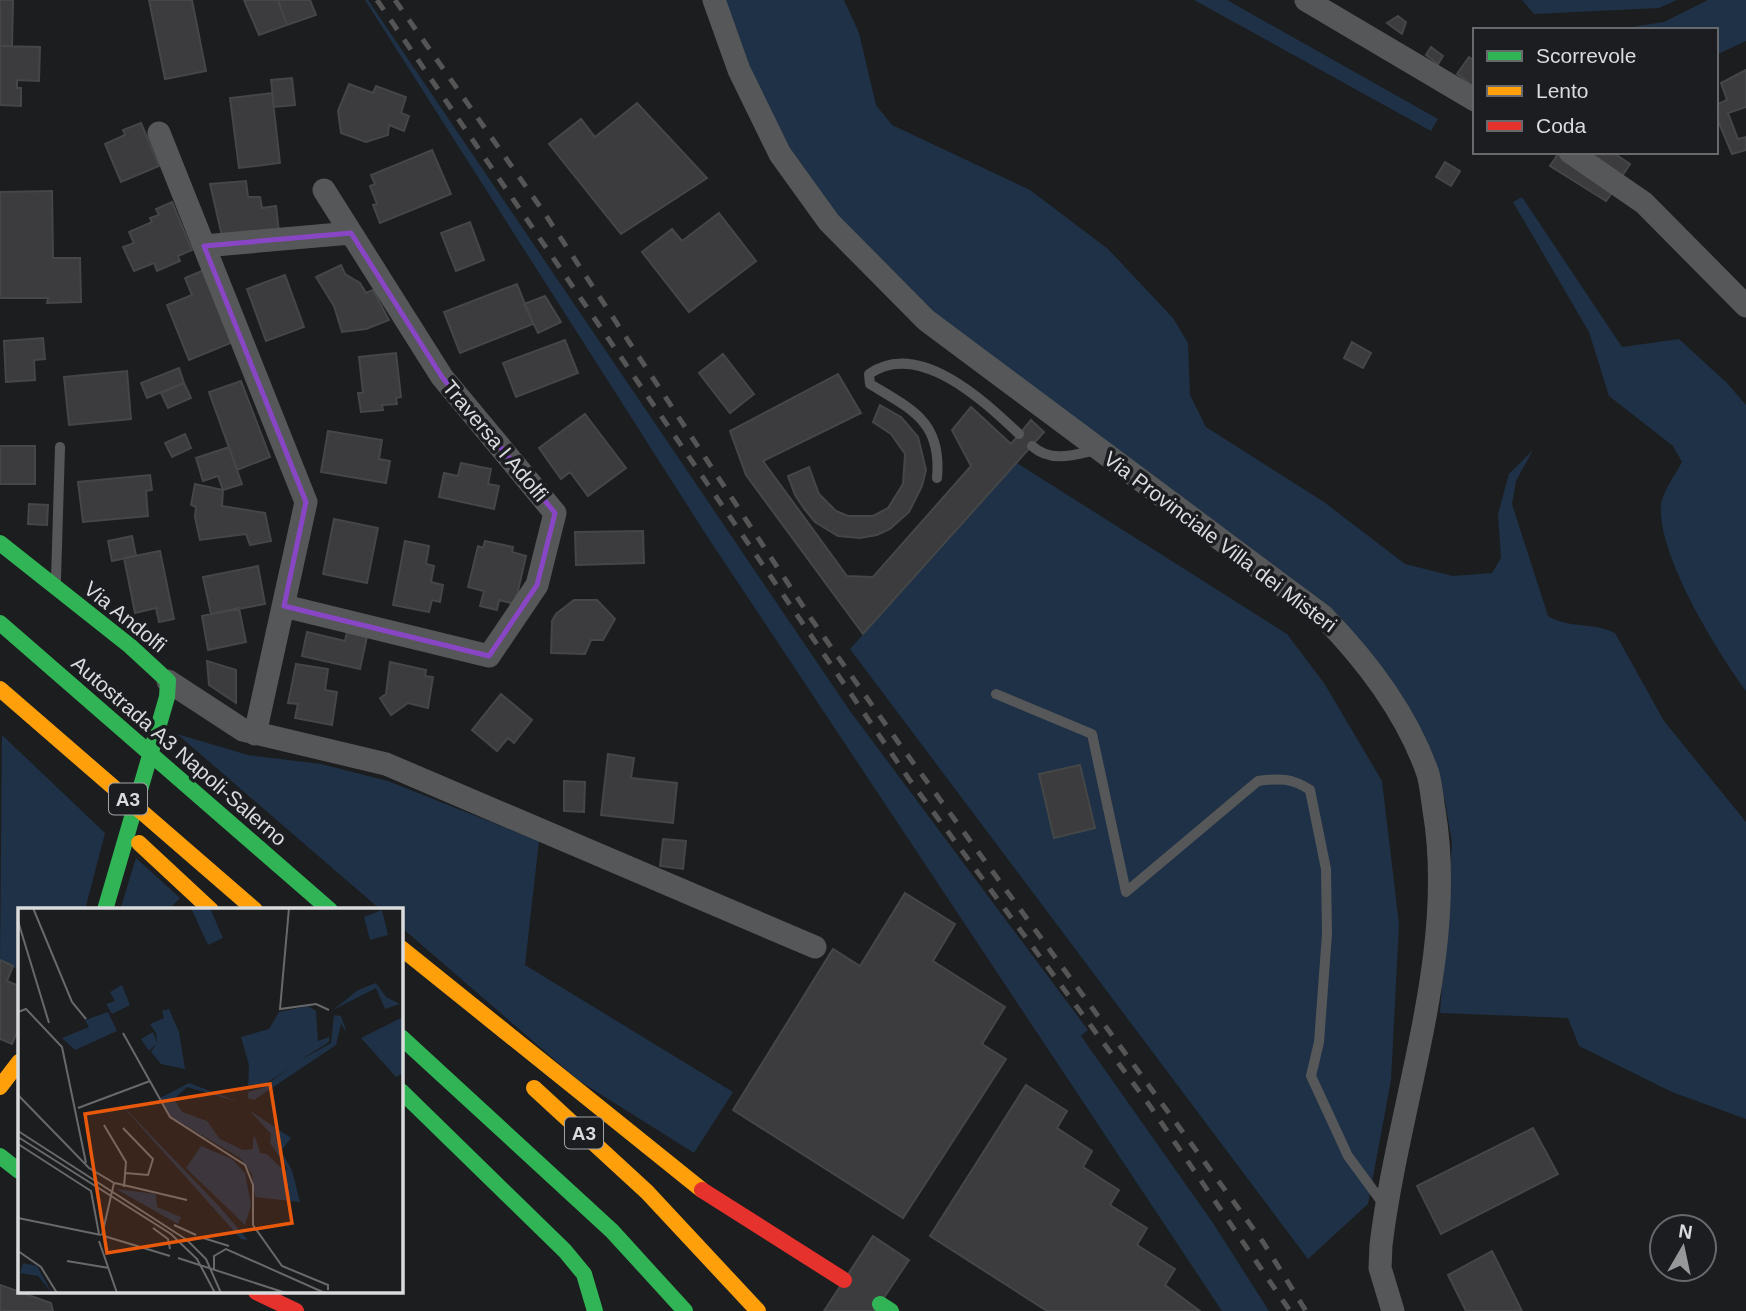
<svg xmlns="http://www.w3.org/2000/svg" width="1746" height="1311" viewBox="0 0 1746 1311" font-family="Arial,sans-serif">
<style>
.green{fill:#1f3146}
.building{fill:#3c3c3e;stroke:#444647;stroke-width:2}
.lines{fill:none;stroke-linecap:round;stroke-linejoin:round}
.lane{stroke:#565758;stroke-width:10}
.street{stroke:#565758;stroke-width:23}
.fast{stroke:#30b455;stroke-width:16}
.slow{stroke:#ff9f0a;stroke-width:16}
.jam{stroke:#e5322d;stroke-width:16}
.rail{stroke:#555556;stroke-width:5;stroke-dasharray:12 12;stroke-linecap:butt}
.marked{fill:none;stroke:#8946c4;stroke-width:5;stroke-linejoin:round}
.labels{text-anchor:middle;stroke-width:7;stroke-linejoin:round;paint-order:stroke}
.shield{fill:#1b1d20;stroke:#a0a2a4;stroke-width:2}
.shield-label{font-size:19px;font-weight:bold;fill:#d9dbdd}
.street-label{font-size:21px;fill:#d9dbdd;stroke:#1b1d20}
.inset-road{fill:none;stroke:#68696b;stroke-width:2}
.view{fill:#e8590c;fill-opacity:0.15;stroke:#e8590c;stroke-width:3.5}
.inset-edge{fill:none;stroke:#d9dbdd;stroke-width:3.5}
</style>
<rect width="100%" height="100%" fill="#1c1d1f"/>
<path class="green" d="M365 0H368L850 711 1088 1030 1081 1036 1213 1223 1269 1311H1222L705 533Z
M723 0H844L859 33 876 105 892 125 1030 190 1108 249 1173 318 1188 343 1190 395 1206 427 1324 502 1405 564 1453 576 1492 573 1501 558 1498 514 1509 474 1533 450 1516 481 1512 504 1548 616C1569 629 1594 622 1615 633L1664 721 1746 822V1119L1672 1092 1579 1046 1568 1018 1440 1013 1452 843 1445 801 1424 747 1357 637 980 353 920 301 837 217 791 155 754 85Z
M1194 0H1227L1438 119 1431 131Z
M1522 0H1677L1659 8 1534 14Z
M1708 0H1746V41L1716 55V30H1612L1664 22Z
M1522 197 1622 347 1679 339 1727 383 1746 405V691C1716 650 1658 556 1661 506 1662 492 1676 474 1682 462L1673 446 1609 396 1589 332 1513 202Z
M1017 463 1287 634 1324 683 1382 781 1399 924 1391 1080 1368 1204 1308 1259 850 649Z
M177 734 248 755 321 764 388 781 539 841 525 965 733 1092 694 1153 578 1080 401 927V910H381Z
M2 735 105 833 85 910H19V970L0 961Z
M136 858 180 898 168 910H120Z"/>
<path class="building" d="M0 0H13L12 46H0Z
M192 0 206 71 165 79 149 0Z
M244 0H278L287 25 259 35Z
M278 0H310L316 15 287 25Z
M1398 16 1406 22 1402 34 1387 23Z
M0 46 40 47 39 81 17 80V88H21V106L0 105Z
M1431 47 1443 56 1438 64 1426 55Z
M1469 57 1475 61V87L1457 74Z
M1746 70V107L1728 113 1738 139 1746 137V150L1732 154 1716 116V105L1727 100 1721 83Z
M292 78 295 105 274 107 271 80Z
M349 84 373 93 376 86 406 97 401 113 409 116 404 131 389 125 388 135 366 142 341 133 338 111Z
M272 93 280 163 239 168 230 98Z
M637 103 707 178 621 234 549 144 581 119 595 137Z
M141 123 159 166 121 182 105 144 125 135 123 130Z
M432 150 451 194 380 223 373 205 377 204 370 186 375 184 371 175Z
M1586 152H1612L1630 164 1622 176Z
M1558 154 1614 190 1606 201 1550 166Z
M1445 162 1460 171 1451 186 1436 177Z
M246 181 248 197H260L262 208 276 206 279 232 222 236 210 184Z
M52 191 53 258H80L81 302 47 303 48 298H0V192Z
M172 202 192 250 178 256 180 261 157 271 154 263 134 271 123 247 134 243 129 232 152 222 150 218 159 215 156 209Z
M719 213 756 261 689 312 642 252 672 229 682 241Z
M470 222 484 260 456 271 441 233Z
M341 265 345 274 360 283 366 293 373 290 389 320 366 329 342 332 334 306 316 277Z
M204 270 233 342 189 360 167 305 192 295 185 278Z
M285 275 304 327 266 341 247 289Z
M517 284 533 324 460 353 444 312Z
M545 296 561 322 538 333 524 304Z
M43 338 45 359 34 360 35 380 6 382 4 341Z
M565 340 578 373 516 397 503 363Z
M1352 342 1371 353 1363 368 1344 358Z
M396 353 401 397 396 398 397 404 382 405 383 410 361 412 358 393H363L359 357Z
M723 354 754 394 730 413 699 373Z
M179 368 184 383 147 398 141 383Z
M127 371 131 419 69 425 64 377Z
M838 374 861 413 763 461 847 576 873 577 971 466 952 430 971 407 1011 444 1031 420 1044 432 863 634 746 475 730 431Z
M241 381 270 457 237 470 209 392Z
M184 383 191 398 168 408 161 393Z
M880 405 901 417 918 437 926 470 922 486 909 512 890 529 877 535 860 538 838 536 815 522 805 510 795 495 788 476 809 467 819 494 836 511 848 516H873L888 508 903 484 905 454 891 434 873 422Z
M585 414 626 468 588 496 570 472 561 479 539 448Z
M328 431 382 440 379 459 390 461 386 483 321 472Z
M185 434 191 448 172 457 165 443Z
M0 446H35V484H0Z
M229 447 242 484 223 490 218 476 203 481 196 458Z
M461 463 491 469 488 484 499 486 494 509 439 497 444 473 458 476Z
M150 475 152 490 146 491 148 516 83 522 78 482Z
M195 484 223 490 222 506 265 513 271 541 250 545 246 534 200 540 195 517 196 507 191 505Z
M29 504 48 505 47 525 28 524Z
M334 519 378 528 367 583 323 574Z
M643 531 644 563 576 565 575 532Z
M132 536 136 556 112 561 108 541Z
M405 541 429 546 426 564 434 566 431 582 443 585 440 602 432 600 429 612 393 605Z
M485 541 513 547 512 552 526 556 515 604 499 600 497 610 480 606 484 591 468 587 478 546 483 548Z
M160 551 174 619 159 622 156 608 135 613 124 558Z
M258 566 265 604 211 614 203 577Z
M574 600H597L615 619 603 640H591L585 654 551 653 552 621 556 614Z
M239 608 246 642 208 650 202 616Z
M348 627 368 632 360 669 302 656 307 632 345 641Z
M207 661 236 670V703L209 685Z
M390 662 426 670 425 676 433 677 428 708 408 703 391 715 380 698 386 694Z
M296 664 328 669 325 690 337 692 332 725 295 718 298 704 288 703Z
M501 694 532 720 514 743 508 738 497 751 472 730Z
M608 754 634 758 631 778 677 783 673 823 601 815Z
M1080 765 1095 828 1054 838 1039 774Z
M564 781 585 782 584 812 564 811Z
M663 839 686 841 683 869 660 866Z
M905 893 955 924 933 961 1005 1007 982 1044 1006 1059 903 1218 733 1110 833 949 860 966Z
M0 960 13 966 7 981 19 986V1028L12 1044 0 1039Z
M1026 1085 1067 1111 1057 1128 1092 1151 1083 1167 1119 1190 1110 1205 1147 1228 1137 1245 1175 1269 1165 1285 1200 1311H1047L930 1236Z
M1533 1128 1558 1174 1441 1234 1417 1186Z
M873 1236 909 1260 875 1311H824Z
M1492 1251 1522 1311H1466L1448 1275Z
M0 1285 51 1303 53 1311H0Z"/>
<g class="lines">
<path class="lane" d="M1032 446C1051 463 1074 455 1096 450
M937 478C942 422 913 410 870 384L869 374C919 339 984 401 1019 434
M56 579 60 447
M996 694 1092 734 1126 892 1258 781C1280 778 1292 778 1310 790L1326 869 1327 934 1319 1042 1311 1076 1348 1156 1384 1205"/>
<path class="street" d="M714 0 739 70 780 154 829 222 926 320 1323 616C1367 661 1407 713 1428 774 1431 785 1432 798 1434 810 1458 952 1398 1104 1381 1245L1380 1268 1393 1311
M1306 0 1475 100
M159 133 306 502 255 734
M1570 152 1644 203 1746 306
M204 246 351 233
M284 606 489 656 537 585 555 513 442 377 324 190
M168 681 243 730 386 764 815 947"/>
<path class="fast" d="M0 543 130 646 168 681 167 697 105 910
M0 623 330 910
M401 1037 612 1231 685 1311
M401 1091 565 1251 584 1274 595 1311
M0 1156 19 1171
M880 1304 891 1311"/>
<path class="slow" d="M0 689 255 910
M139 843 211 910
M401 948 702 1190
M0 1087 19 1062
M534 1088 647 1192 758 1311"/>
<path class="jam" d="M702 1190 844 1280
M256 1292 296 1311"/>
<path class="rail" d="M377 0 909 779 1150 1106 1290 1311
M395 0 543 211 812 620 898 742 1263 1242 1306 1311"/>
</g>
<path class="marked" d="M351 233 442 377 555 513 537 585 489 656 284 606 306 502 204 246Z"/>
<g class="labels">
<g class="shield">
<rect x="109" y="783.5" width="38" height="31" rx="5"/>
<rect x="565" y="1117.5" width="38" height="31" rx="5"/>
</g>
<g class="shield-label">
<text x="128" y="806">A3</text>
<text x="584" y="1140">A3</text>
</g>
<g class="street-label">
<text transform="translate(495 441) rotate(50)" y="7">Traversa I Adolfi</text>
<text transform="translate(1220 542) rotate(37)" y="7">Via Provinciale Villa dei Misteri</text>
<text transform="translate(125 617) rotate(39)" y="7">Via Andolfi</text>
<text transform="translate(179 751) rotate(41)" y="7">Autostrada A3 Napoli-Salerno</text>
</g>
</g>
<g transform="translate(18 908)">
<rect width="385" height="385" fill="#1c1d1f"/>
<path d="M173 0H192L205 30 190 37ZM364 2 370 27 352 32 346 9ZM358 75 368 89 382 96 367 101 358 80 315 102 340 82ZM104 77 112 97 94 106 88 96 97 93 92 84ZM290 98 298 103 300 133 311 129V134L281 153 313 135 316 107 323 108 329 125 323 116 318 137 236 192 230 190V184L244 180 273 159 243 179 230 181 231 157 223 129 251 121 261 104ZM151 101 161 124 167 161 143 156 133 144 138 136 131 143 123 131 135 124 139 135 138 125 132 116 146 110 144 103ZM90 104 99 123 57 142 44 130 71 119 67 112ZM385 109V165L378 169 343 130ZM171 175 221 194 169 179 156 191 164 204 189 213 202 231 225 242 235 241V231L237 228 242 245 249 246 267 264 269 260 252 235 253 226 231 202 273 230 263 243 274 262 282 294 237 289 234 266 222 250 153 209 142 190ZM98 191 200 297 230 332 223 331ZM183 238 214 251 227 265 233 297 227 317 168 260ZM98 281 138 286 139 299 163 309 160 316ZM5 355 19 358 34 385 20 368 2 365Z" fill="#1f3146"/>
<path class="inset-road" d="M15 0 54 94 68 111M271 0 262 101 298 96 311 102M0 13 31 115M0 104 8 101 44 139 68 255M105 125 152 209 227 257 235 277V317L264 358 310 377V382M0 187 71 260 96 275 84 327M60 200 132 173M86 217 108 254 106 279M105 220 135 251 130 267 107 265M0 223 169 332 188 351 203 385M0 229 153 326 179 351 197 385M0 236 73 283 81 326M97 275 169 292M0 310 83 327M156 317 178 327M135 320 150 331 152 341M86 328 152 348M182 329 211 338M81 333 99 385M0 343 23 359 39 385M160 350 268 385M49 353 91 360M196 361V348L208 341 307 385"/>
<path class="view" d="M252 176 274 315 89 345 67 206Z"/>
<rect width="385" height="385" class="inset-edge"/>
</g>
<rect x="1473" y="28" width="245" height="126" fill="#1b1d20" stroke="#67696c" stroke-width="2"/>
<rect x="1487" y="51" width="35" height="10" fill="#30b455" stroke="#67696c" stroke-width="2"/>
<text x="1536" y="63" font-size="21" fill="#d9dbdd">Scorrevole</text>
<rect x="1487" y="86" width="35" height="10" fill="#ff9f0a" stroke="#67696c" stroke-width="2"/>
<text x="1536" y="98" font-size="21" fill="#d9dbdd">Lento</text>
<rect x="1487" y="121" width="35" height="10" fill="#e5322d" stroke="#67696c" stroke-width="2"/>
<text x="1536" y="133" font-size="21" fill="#d9dbdd">Coda</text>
<g transform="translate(1683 1248) rotate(9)"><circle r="33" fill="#1b1d20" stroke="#67696c" stroke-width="2"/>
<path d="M0-5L12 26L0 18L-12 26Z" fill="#97989a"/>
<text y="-10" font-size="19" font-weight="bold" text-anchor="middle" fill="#d9dbdd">N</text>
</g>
</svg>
